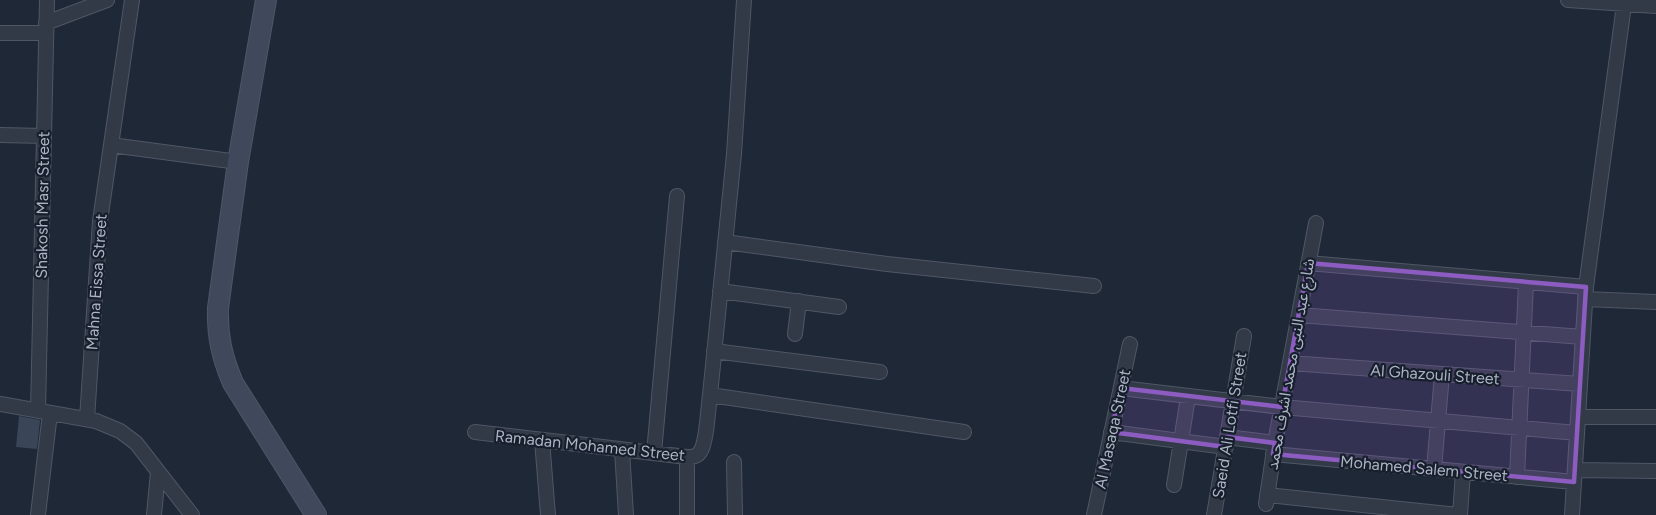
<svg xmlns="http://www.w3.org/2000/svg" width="1656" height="515" viewBox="0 0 1656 515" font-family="Figtree,'Noto Sans Arabic',sans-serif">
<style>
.building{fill:#3a4658}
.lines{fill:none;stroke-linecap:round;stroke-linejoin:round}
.street-casing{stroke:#4f5766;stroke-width:16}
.secondary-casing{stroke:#4f5766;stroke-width:22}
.street{stroke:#323a48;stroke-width:14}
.secondary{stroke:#3f495b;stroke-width:20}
.marked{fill:#8c5cc1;fill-opacity:0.2;stroke:#8c5cc1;stroke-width:4.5;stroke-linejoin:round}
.labels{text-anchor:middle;stroke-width:4.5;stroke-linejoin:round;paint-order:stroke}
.street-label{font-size:16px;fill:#acb4c5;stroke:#171f2c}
</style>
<rect width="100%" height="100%" fill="#1e2837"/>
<path class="building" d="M19 416 40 420 37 449 16 447Z"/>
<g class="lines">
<g class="street-casing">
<path id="street" d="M1568 0 1656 6
M46 23 107 0
M0 33H46
M0 135 44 136
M111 145 238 162
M725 242 887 264 1094 286
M1308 263 1586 287
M720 291 839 307
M1585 299 1656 302
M1299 315 1583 337
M795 334 799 301
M714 351 880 372
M1290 363 1580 384
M1121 388 1282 407 1577 433
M710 395 964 432
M0 404 96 421 120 431 136 443 192 515
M38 411 47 0
M1578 417H1656
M87 419 100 221 132 0
M475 432 687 457C692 457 697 457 700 452 707 443 708 407 710 395L734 154 744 0
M1111 432 1226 447
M1227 437 1275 443
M542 440 548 515
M622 450 626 515
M654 453 677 196
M1273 454 1574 482
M687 457V515
M734 462 735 515
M1434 469 1442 374
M1575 470 1656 471
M1517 477 1526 283
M1174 485 1188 397
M1267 495 1458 515
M1266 504 1275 443 1316 223
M38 515 50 413
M154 515 158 472
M1094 515 1130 344
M1214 515 1244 336
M1460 515 1463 472
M1572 515 1586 287 1624 5"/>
</g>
<g class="secondary-casing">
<path id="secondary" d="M266 0 238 162 218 308C217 336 222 357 233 383L316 515"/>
</g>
<use href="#street" class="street"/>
<use href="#secondary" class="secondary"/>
</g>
<path class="marked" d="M1308 263 1586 287 1574 482 1273 454 1275 443 1227 437 1226 447 1111 432 1121 388 1282 407Z"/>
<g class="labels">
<g class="street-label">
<text transform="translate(42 205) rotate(-89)" y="6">Shakosh Masr Street</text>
<text transform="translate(96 282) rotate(-86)" y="6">Mahna Eissa Street</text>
<text transform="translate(1290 364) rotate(-80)" y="6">شارع عبد النبى محمد اشرف محمد</text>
<text transform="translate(1435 374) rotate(4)" y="6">Al Ghazouli Street</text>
<text transform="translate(1229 425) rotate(-81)" y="6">Saeid Ali Lotfi Street</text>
<text transform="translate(1112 429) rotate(-78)" y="6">Al Masaqa Street</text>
<text transform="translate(590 445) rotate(6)" y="6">Ramadan Mohamed Street</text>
<text transform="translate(1424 468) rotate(5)" y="6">Mohamed Salem Street</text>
</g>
</g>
</svg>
